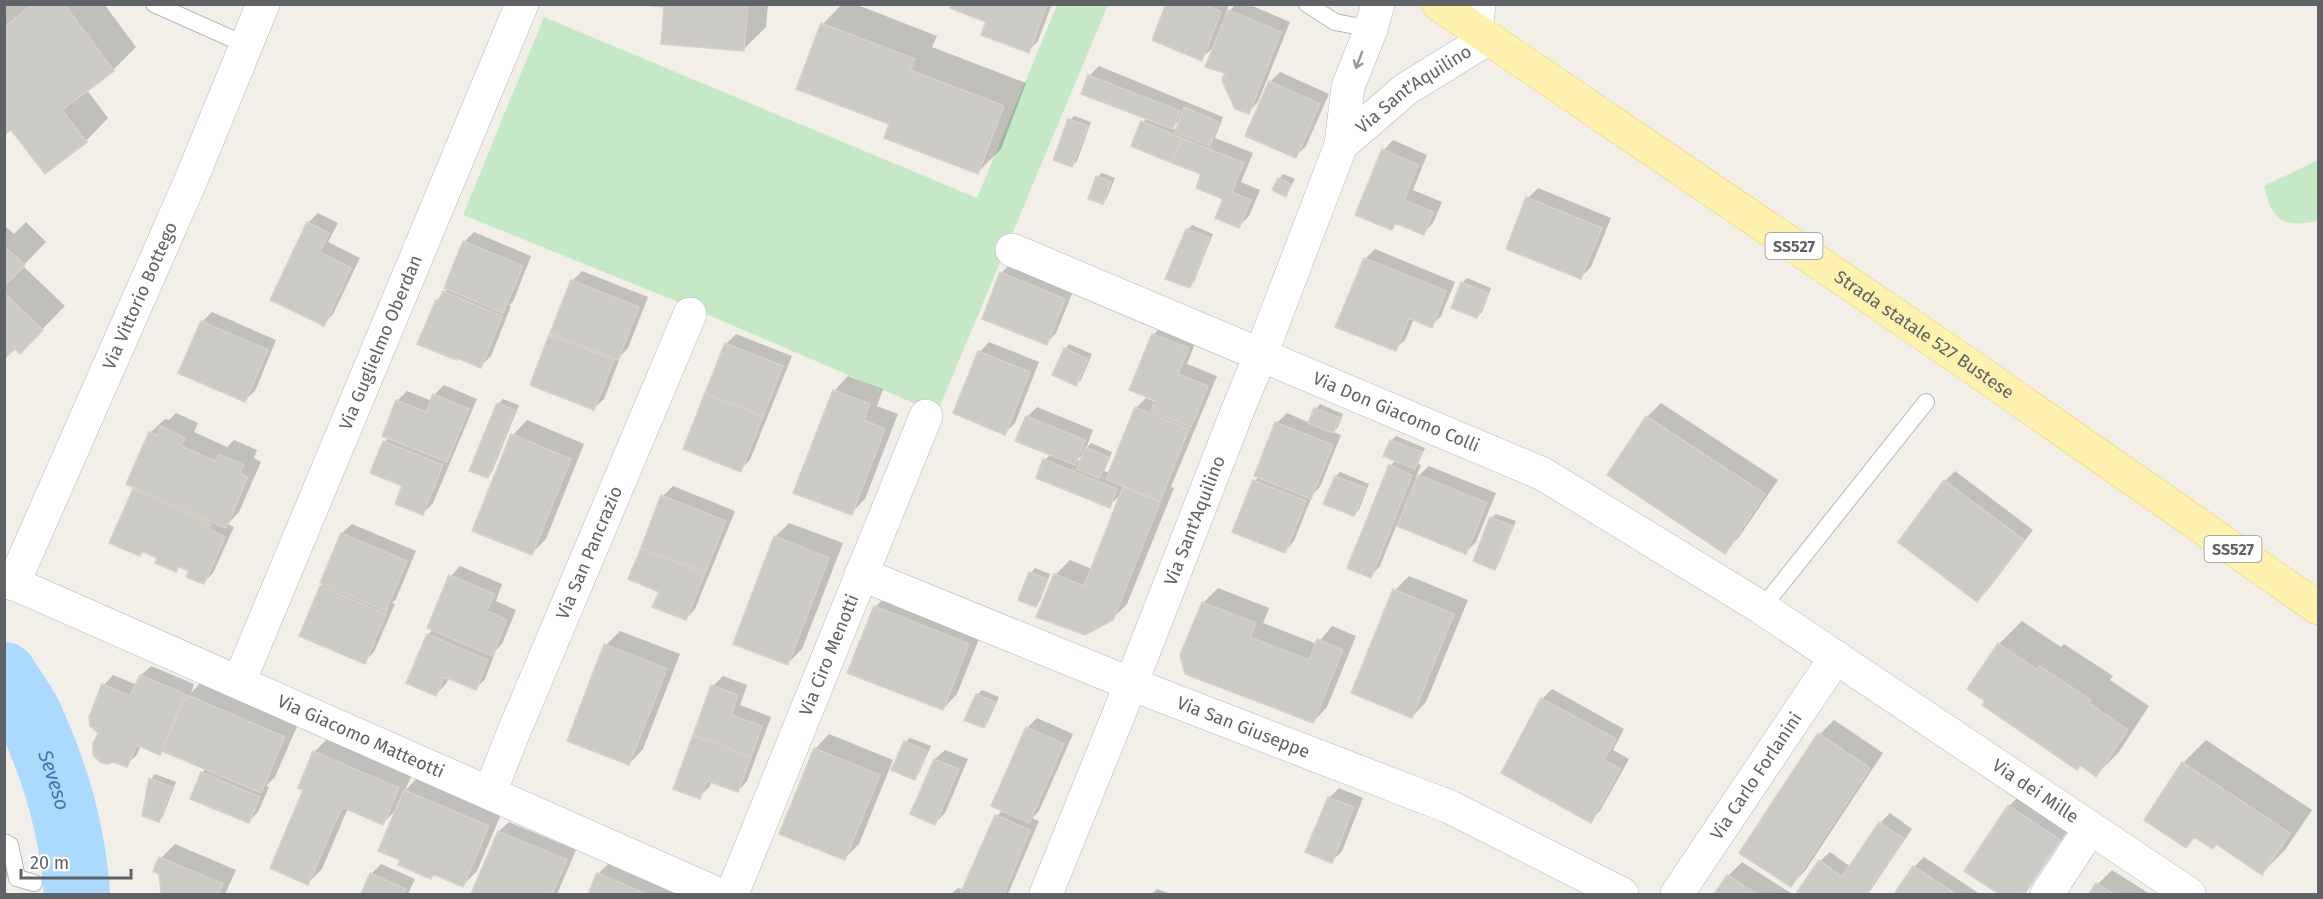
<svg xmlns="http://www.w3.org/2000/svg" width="2323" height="899" viewBox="0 0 2323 899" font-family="'Fira Sans',sans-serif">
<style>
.green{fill:#c5e8c5}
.shadow{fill:#0003;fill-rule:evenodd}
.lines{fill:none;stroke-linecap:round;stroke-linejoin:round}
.river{stroke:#aadaff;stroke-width:66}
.building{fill:#cccac5;stroke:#d6d1c6;stroke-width:1.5}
.service-casing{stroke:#b5b8bc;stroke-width:18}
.minor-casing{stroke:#b5b8bc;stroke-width:34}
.tertiary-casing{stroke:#b5b8bc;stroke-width:34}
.primary-casing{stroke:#f2c960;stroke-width:34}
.service{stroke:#fff;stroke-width:16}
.minor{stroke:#fff;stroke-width:33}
.tertiary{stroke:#fff;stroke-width:33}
.primary{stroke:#fff2af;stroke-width:33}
.oneway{stroke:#979a9d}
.labels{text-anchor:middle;stroke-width:4.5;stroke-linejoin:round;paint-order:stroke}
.shield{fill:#fff;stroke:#8f9295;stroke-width:1.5}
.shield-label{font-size:16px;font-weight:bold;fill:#5f6368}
.street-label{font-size:18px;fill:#5f6368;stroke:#fff}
.water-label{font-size:20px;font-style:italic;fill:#4174aa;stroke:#fff}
</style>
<rect width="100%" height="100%" fill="#f1efe8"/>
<path class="green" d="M1057 5H1108L937 413 671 299 463 215 544 17 977 198Z
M2318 160V221C2283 228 2272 221 2264 186Z"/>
<path class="shadow" d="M4 4H104L136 47 113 70 87 90 108 118 86 141 12 128 4 133Z
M652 4H768L766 27 743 50 666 6Z
M842 4H855L937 36 932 47 1026 83 1001 149 978 172 891 123 823 24Z
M953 4H1052L1038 41 1028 51 988 21Z
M1168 4H1229L1225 16 1236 4H1248L1290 22 1258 102 1248 112 1215 46 1201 59Z
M1099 66 1223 117 1215 138 1253 153 1241 182 1260 190 1249 216 1239 226 1225 199 1203 174 1143 122 1147 118 1089 76ZM1181 119 1177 130 1172 128Z
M1280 72 1329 94 1306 146 1296 156 1270 82Z
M1074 116 1091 122 1077 161 1072 166 1070 120Z
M1393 140 1427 155 1413 190 1442 202 1433 223 1423 233 1398 222 1392 229 1384 150Z
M1102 173 1115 178 1107 198 1103 202 1097 177Z
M1283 174 1295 179 1286 195 1279 179Z
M1538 188 1611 218 1591 267 1581 277 1528 198Z
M318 213 338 223 328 242 360 258 333 314 324 324 308 223Z
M26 222 46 242 23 266 65 306 20 352 15 347 4 358V225L14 234Z
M1192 225 1213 234 1194 282 1189 287 1187 230Z
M474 232 531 256 513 302 509 305 511 306 491 356 481 366 419 343 437 300 448 288 464 242Z
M1375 249 1455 282 1441 316 1431 326 1414 318 1405 340 1395 349 1365 259Z
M1011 263 1074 289 1056 333 1046 343 1001 273Z
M582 271 648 297 628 348 621 355 604 399 594 408 551 336 554 333 572 281Z
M1467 278 1491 288 1482 312 1477 317 1462 283Z
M212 312 276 340 255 391 245 400 202 322Z
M1163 325 1197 338 1187 364 1217 376 1171 487 1174 488 1127 604 1112 619 1055 575 1070 560 1092 569 1122 493 1109 506 1045 460 1051 454 1027 417 1037 407 1093 430 1086 449 1091 443 1112 452 1104 471 1110 473 1136 408 1146 398 1156 402 1153 335ZM1085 452 1081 461 1077 460Z
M736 334 792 356 750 460 740 470 726 344Z
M989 342 1039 362 1015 423 1005 433 980 352Z
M1069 344 1092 354 1081 380 1076 384 1065 349Z
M848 376 883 389 877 406 898 414 865 499 851 513 834 391Z
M444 385 477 399 433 503 423 513 404 485 372 472 385 442 389 437 397 401 407 391 432 401 434 395Z
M503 399 519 405 492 472 488 476 498 404Z
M1661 403 1778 480 1739 537 1725 552 1647 417Z
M1320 404 1343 414 1338 427 1333 432 1341 435 1320 487 1313 494 1294 541 1285 551 1255 481 1259 476 1277 423 1287 413 1310 423 1316 409Z
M176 413 198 423 194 432 227 447 234 440 257 450 254 458 261 462 239 512 228 524 234 527 213 573 204 582 191 570 180 565 175 570 159 557 143 550 139 554 134 490 137 487 150 433 165 419 169 420Z
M527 420 584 444 546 539 532 553 513 435Z
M1396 436 1425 448 1418 464 1421 465 1415 479 1429 466 1496 493 1476 542 1466 552 1397 524 1380 566 1371 576 1390 466 1396 460 1391 441Z
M1955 471 2033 530 1987 591 1977 600 1945 481Z
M1340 472 1369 484 1359 510 1354 514 1336 476Z
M673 486 735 511 695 609 686 619 661 591 663 496Z
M1496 514 1516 521 1499 563 1495 568 1491 518Z
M789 523 843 543 802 649 787 664 775 537Z
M352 524 416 551 396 599 392 603 395 604 374 652 364 662 301 635 321 586 325 583 322 582 342 533Z
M460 566 502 584 496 601 516 610 502 644 496 650 485 679 476 688 449 677 446 684 436 694 428 635 433 629 451 576Z
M1035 568 1050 574 1040 601 1035 605 1031 573Z
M1409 576 1468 600 1426 702 1412 717 1395 590Z
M1218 588 1269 608 1263 623 1317 644 1332 626 1356 636 1327 707 1313 722 1203 603Z
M890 593 983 629 957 694 943 709 875 607Z
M2022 621 2061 647 2064 644 2113 676 2110 680 2149 706 2119 752 2096 775 1999 644Z
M620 631 680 654 643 749 629 764 606 645Z
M151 666 194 684 191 693 202 681 299 722 275 777 266 786 269 787 258 812 248 822 202 773 206 768 163 750 159 754 141 746 136 756 126 765 99 733 104 685 113 675 137 685 141 675Z
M723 676 747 685 740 705 771 717 747 781 738 791 712 781 709 787 699 797 713 686Z
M1552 689 1624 729 1613 750 1629 759 1600 811 1590 821 1542 699Z
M982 690 999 697 988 722 983 726 966 719 978 694Z
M1037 718 1073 734 1039 811 1032 818 1039 821 1008 894H951L958 888 963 890 997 816 1003 810 1027 728Z
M1834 720 1883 753 1805 871 1791 885 1820 734Z
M829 734 893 760 859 844 844 859 815 749Z
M328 738 412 774 405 791 419 776 502 812 477 871 463 885 435 873 431 877 402 859 397 809 383 823 348 808 322 869 308 883 304 790 314 752Z
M910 738 931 746 919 773 914 778 905 742Z
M2206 740 2312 810 2285 850 2262 873 2217 843 2213 847 2195 836 2186 846 2183 763Z
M945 750 968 759 945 813 935 823V759Z
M155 774 176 782 163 816 159 821 144 815 151 779Z
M1339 788 1363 798 1342 851 1332 861 1329 798Z
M2019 796 2068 830 2025 894H2002L1966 871 2009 806Z
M1890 813 1912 829 1868 894H1804L1800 892 1820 861 1830 852 1851 867 1880 823Z
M509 822 576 850 557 894H472L499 831Z
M175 844 236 870 225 894H162L161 858Z
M1924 857 1980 894H1896L1914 867Z
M1742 862 1792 894H1716L1728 876Z
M381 864 415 879 408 894H362L371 874Z
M608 864 675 893V894H589L598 874Z
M4 868 10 869 4 883Z
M2112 870 2150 894H2091L2098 884Z
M1157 889 1171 894H1152Z"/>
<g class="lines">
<path class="river" id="s1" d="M4 675C13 690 24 704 31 719 56 774 73 834 77 894"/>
</g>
<path class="building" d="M33 4H64L114 71 62 110 87 142 45 174 11 130 4 135V27Z
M634 4H748L744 51 661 44 664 7Z
M951 4H1047L1029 53 981 35 986 22 950 8Z
M1166 4H1203L1221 12 1202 61 1152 40Z
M1228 10 1281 32 1249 114 1235 109 1222 80 1225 73 1205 67Z
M821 23 915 59 910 70 1004 106 978 174 884 138 889 124 796 89Z
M1088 75 1180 111 1173 129 1081 94Z
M1269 81 1320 104 1296 158 1245 136Z
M1184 107 1219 122 1210 146 1175 132Z
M1068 119 1088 126 1072 167 1053 160Z
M1141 121 1182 138 1172 163 1131 146Z
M1182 138 1244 163 1232 192 1251 200 1239 228 1215 218 1223 199 1196 188 1201 174 1172 163Z
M1382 149 1418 165 1404 200 1433 212 1424 235 1395 223 1392 230 1355 215Z
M1096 176 1111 182 1103 204 1088 199Z
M1278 178 1291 184 1286 197 1272 190Z
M1526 197 1602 228 1581 279 1506 249Z
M307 222 329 233 320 252 351 268 324 326 270 300Z
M1186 229 1210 238 1190 288 1165 279Z
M463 241 523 266 503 313 444 288Z
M4 246 25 265 4 286Z
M1364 258 1446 291 1432 328 1409 318 1396 351 1335 327Z
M1000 272 1065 299 1047 345 982 319Z
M571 280 639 307 618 360 550 333Z
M1461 282 1488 293 1477 318 1451 308Z
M443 291 502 316 481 368 457 358 456 360 417 344 436 300 439 301Z
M4 293 43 330 20 354 15 349 4 359Z
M201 321 268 350 245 402 178 373Z
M1152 334 1189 348 1178 374 1208 386 1191 427 1151 411 1155 400 1129 390Z
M549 335 614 360 594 410 530 385Z
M725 343 783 366 763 416 705 393Z
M1064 348 1088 359 1076 386 1052 375Z
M978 351 1030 372 1005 435 953 413Z
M833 390 870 404 864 420 885 429 852 515 793 493Z
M705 393 763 416 741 472 683 449Z
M433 394 469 409 447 462 382 436 396 400 426 412Z
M497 403 515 410 488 478 469 471Z
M1135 407 1189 429 1160 501 1106 479Z
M1314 408 1340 418 1333 433 1308 423Z
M1026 416 1085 440 1075 465 1015 441Z
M1646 416 1765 494 1725 554 1607 475Z
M1275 422 1333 445 1311 499 1254 476Z
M161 426 185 438 181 446 215 461 219 454 244 465 240 473 248 477 226 528 126 484 149 432 157 435Z
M511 434 571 459 532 555 472 531Z
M1390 440 1422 452 1415 469 1383 456Z
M383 441 443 465 423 515 395 504 402 486 370 473Z
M1085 447 1108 457 1099 478 1077 469Z
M1043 459 1117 489 1110 508 1036 478Z
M1389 465 1412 475 1371 578 1347 568Z
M1418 475 1487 503 1466 554 1397 526Z
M1335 476 1366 488 1354 516 1323 504Z
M1253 480 1306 501 1285 553 1232 532Z
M1944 480 2024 540 1977 602 1898 542Z
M1123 487 1160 502 1113 620 1085 635 1036 617 1054 574 1084 586Z
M133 489 211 524 209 529 225 537 204 584 186 577 189 571 178 566 176 572 155 563 157 558 142 551 140 556 109 543Z
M661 495 726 521 705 573 641 548Z
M1490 517 1513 526 1495 570 1473 561Z
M341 533 407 561 386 611 320 583Z
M774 536 829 558 788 665 733 644Z
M641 548 705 573 686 620 652 607 659 592 628 579Z
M1029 572 1047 579 1036 607 1018 600Z
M449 575 494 594 487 611 507 620 492 656 427 628Z
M320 586 386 614 365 664 299 636Z
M1393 589 1454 614 1412 718 1351 693Z
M1202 602 1256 623 1250 637 1309 660 1317 639 1343 650 1313 723 1185 674 1180 655Z
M874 606 969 644 943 710 847 673Z
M427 634 488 660 476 690 444 677 436 696 406 683Z
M1998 643 2038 670 2040 666 2091 700 2089 703 2128 730 2096 777 2080 765 2077 770 1982 705 1985 701 1967 689Z
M604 644 667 669 629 765 567 741Z
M140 675 185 694 160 755 137 745 127 767 113 762 107 764 100 762 93 755V744L98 733 90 726 89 717 102 684 130 696Z
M711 685 738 695 731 715 762 726 751 757 693 735Z
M976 694 995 702 984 728 964 720Z
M187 695 285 737 261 793 162 751Z
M1541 698 1616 739 1604 760 1620 769 1591 823 1501 773Z
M1026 727 1064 744 1029 823 991 806Z
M1818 733 1870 768 1791 887 1739 853Z
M693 735 751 757 738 792 707 781 700 799 673 789Z
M904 741 927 751 915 780 891 770Z
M814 748 880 775 845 860 779 834Z
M313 751 399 788 383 825 342 807 308 885 270 868 303 790 298 788Z
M934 759 959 769 935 825 910 814Z
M2182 762 2290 833 2262 875 2216 844 2213 849 2194 837 2186 848 2144 820Z
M201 772 260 797 249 823 190 799Z
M149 778 172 787 159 822 142 816Z
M404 790 489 826 463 887 433 874 431 879 398 865 400 860 378 851Z
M1328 797 1354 807 1332 863 1305 852Z
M2008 805 2060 840 2023 894H1999L1964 871Z
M995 815 1030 830 1004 894H960Z
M1879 822 1904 839 1866 894H1801L1797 892 1819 860 1842 877Z
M498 831 567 860 552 894H471Z
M159 857 223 884 218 894H161L159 874 153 871Z
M1913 866 1956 894H1894Z
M370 873 406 889 403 894H361Z
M597 873 647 894H588Z
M1727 875 1757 894H1714Z
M2096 883 2114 894H2089Z"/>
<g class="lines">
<g class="service-casing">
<path id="service" d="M154 4 246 45
M1307 4 1335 22 1371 29
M1762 608 1926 402
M4 842 10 845 17 878 34 883"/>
</g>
<g class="minor-casing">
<g id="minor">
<path d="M1476 31 1479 4"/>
<path id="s2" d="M1341 145 1406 89 1487 39"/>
<path id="s3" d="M1012 250 1543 474 1762 608 2189 894"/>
<path id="s4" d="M861 574 1131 684 1450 807 1622 894"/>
<path id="s5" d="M13 584 191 180 263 4"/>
<path id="s6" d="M239 682 522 4"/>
<path id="s7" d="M490 793 512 736 690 314"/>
<path id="s8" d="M732 894 926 416"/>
<path id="s9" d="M1046 894 1131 684 1237 412 1261 354 1341 145 1348 87 1371 29 1378 4"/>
<path id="s10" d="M1677 894 1836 657"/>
<path d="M2047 894 2090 829"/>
</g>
</g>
<g class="tertiary-casing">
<g id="tertiary">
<path id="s11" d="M4 579 718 894"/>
</g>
</g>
<g class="primary-casing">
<g id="primary">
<path id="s12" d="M1438 4 1962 360 2318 608"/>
</g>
</g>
<use href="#service" class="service"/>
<use href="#minor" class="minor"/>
<use href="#tertiary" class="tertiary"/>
<use href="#primary" class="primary"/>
</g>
<defs><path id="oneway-shaft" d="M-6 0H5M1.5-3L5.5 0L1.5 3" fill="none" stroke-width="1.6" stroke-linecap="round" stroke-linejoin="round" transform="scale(1.5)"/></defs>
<use class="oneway" href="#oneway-shaft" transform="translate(1359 60) rotate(111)"/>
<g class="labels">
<g class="shield">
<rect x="1765.5" y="233" width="57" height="26" rx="4.5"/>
<rect x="2204.5" y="536" width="57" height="26" rx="4.5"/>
</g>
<g class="shield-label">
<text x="1794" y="252">SS527</text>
<text x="2233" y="555">SS527</text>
</g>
<g class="street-label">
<text dy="6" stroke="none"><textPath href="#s2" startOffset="92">Via Sant'Aquilino</textPath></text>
<text dy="6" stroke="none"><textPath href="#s5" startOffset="315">Via Vittorio Bottego</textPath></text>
<text dy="6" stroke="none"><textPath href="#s12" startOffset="588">Strada statale 527 Bustese</textPath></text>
<text dy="6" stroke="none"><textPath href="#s6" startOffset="368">Via Guglielmo Oberdan</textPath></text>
<text dy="6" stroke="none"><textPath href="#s3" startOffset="417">Via Don Giacomo Colli</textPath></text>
<text dy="6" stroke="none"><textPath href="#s9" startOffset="402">Via Sant'Aquilino</textPath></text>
<text dy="6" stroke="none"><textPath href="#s7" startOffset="260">Via San Pancrazio</textPath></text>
<text dy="6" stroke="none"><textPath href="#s8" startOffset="258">Via Ciro Menotti</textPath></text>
<text dy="6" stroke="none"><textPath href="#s4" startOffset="412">Via San Giuseppe</textPath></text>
<text dy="6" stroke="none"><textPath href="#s11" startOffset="390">Via Giacomo Matteotti</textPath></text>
<text dy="6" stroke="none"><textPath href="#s10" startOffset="142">Via Carlo Forlanini</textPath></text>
<text dy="6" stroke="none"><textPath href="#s3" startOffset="1162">Via dei Mille</textPath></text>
</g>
<g class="water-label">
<text dy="7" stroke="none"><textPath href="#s1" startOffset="117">Seveso</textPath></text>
</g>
</g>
<rect width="2323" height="899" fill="none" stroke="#5f6368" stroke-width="12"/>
<path d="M21 869v9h110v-9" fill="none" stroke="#5f6368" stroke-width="3"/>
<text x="30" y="869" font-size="18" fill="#5f6368" stroke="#ffffff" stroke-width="4.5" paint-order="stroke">20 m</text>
</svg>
